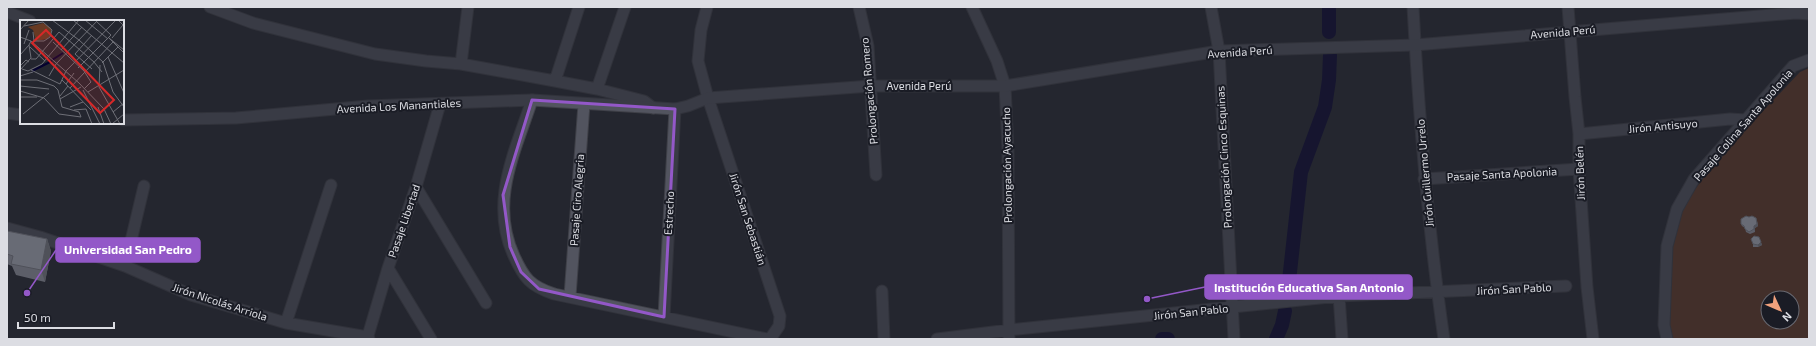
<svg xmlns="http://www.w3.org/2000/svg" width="1816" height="346" viewBox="0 0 1816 346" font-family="'Exo 2',sans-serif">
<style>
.green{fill:#673a24;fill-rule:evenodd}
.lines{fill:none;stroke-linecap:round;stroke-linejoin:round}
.canal{stroke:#050230;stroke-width:14}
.minor-casing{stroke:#3f4048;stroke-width:13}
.tertiary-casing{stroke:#3f4048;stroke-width:13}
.minor{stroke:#52545f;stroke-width:11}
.tertiary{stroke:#52545f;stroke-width:11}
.wall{fill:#a1a3ae}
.shaded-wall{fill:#83858d}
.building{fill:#bbbeca;stroke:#83858d}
.marked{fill:none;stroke:#9358c8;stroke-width:3;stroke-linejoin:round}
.labels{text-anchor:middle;stroke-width:4;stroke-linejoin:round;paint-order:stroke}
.street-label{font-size:11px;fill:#dcdde3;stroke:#1a1c25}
.inset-river{fill:none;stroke:#050230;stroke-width:2}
.inset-road{fill:none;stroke:#6e6f77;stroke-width:1}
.view{fill:#d62828;fill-opacity:0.15;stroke:#d62828;stroke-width:2}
.inset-edge{fill:none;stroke:#dcdde3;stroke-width:2}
.leader{fill:none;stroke:#9358c8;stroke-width:1.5}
.callout-dot{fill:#9358c8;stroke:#1a1c25;stroke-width:1.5}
.callout{fill:#9358c8;stroke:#9358c8;stroke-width:1.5}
.callout-label{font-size:12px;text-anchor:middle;font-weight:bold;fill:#fff}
</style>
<rect width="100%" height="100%" fill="#24262f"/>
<path class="green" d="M1809 68V339H1673L1670 326 1671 252 1680 211 1701 181 1727 149 1800 72ZM1768 298H1792V322H1768Z"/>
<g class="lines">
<path class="canal" d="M1329 32V7
M1288 290 1301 172 1325 107 1329 80 1330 55
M1162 339H1168
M1276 339 1282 325 1285 311"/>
<g class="minor-casing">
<path id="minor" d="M210 7 253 23 375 54 426 61 461 64 555 81 597 89 644 101 653 108
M707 7 701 30 698 61 708 98 780 316 779 326 770 339
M859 7 868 46 876 175
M972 7 997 61 1005 86 1008 150 1009 339
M1211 7 1219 51 1234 339
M1413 7C1419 118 1428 229 1444 339
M1568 7 1575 97 1579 134V169L1587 287 1593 339
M7 12 30 21
M461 64 468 7
M555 81 579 7
M597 89 625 7
M532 100C515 152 489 202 514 256 524 278 530 286 554 294L767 339
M1579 134 1730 119 1746 120
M1424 179 1579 169
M416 187 486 303
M7 228 40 237 125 266 191 295 286 323 368 337 369 339
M125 266 144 186
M388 268 431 339
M882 291 884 339
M570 296 584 104
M1339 296 1342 339
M664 317 675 109
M286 323 331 185
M367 339 388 268 416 187 440 104
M937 339 1009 330 1339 296 1566 286
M1667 339 1664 325 1667 246 1677 209 1694 179 1793 66 1809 60"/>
</g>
<g class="tertiary-casing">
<path id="tertiary" d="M7 113 21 115
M123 120 236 118 368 106 532 100 675 109 688 106 708 98 871 86H1005L1219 51 1415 45 1796 13 1809 14"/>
</g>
<use href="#minor" class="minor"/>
<use href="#tertiary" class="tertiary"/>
</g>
<path class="wall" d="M1757 221 1758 226 1755 228V232L1750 234 1746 232 1745 228 1742 226 1741 224Z
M7 231 47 239 51 251 45 282 16 275 12 266 7 264Z
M1760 240 1762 245 1758 247H1753V244Z"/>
<path class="shaded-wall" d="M1756 218 1757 221 1758 226 1755 228V232L1754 229V226Z
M47 239 51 251 45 282 41 270Z
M1761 242 1762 245 1758 247V245Z"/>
<path class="building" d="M1746 216 1749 217 1752 216 1756 218 1757 224 1754 226V229L1749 232 1745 229 1744 226 1741 224V219Z
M7 231 47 239 41 270 11 264 13 256 7 254Z
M1754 236 1759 237 1761 242 1758 245 1753 244 1751 239Z"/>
<path d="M0 0H1816V346H0ZM532 100 675 109 664 317 539 289 521 272 510 247 503 195Z" fill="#24262f" fill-opacity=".55" fill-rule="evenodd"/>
<path class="marked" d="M532 100 675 109 664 317 539 289 521 272 510 247 503 195Z"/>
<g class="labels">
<g class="street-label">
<text transform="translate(1563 32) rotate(-5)" y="4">Avenida Perú</text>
<text transform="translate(1240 52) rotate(-4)" y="4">Avenida Perú</text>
<text x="919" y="90">Avenida Perú</text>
<text transform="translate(869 91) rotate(-95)" y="4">Prolongación Romero</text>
<text transform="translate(399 106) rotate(-3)" y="4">Avenida Los Manantiales</text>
<text transform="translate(1743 125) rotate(-49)" y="4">Pasaje Colina Santa Apolonia</text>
<text transform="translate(1663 126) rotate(-5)" y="4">Jirón Antisuyo</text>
<text transform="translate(1224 157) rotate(-93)" y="4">Prolongación Cinco Esquinas</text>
<text transform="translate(1007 165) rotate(-91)" y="4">Prolongación Ayacucho</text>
<text transform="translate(1425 173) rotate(-95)" y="4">Jirón Guillermo Urrelo</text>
<text transform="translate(1580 173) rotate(-92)" y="4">Jirón Belén</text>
<text transform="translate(1502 174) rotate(-3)" y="4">Pasaje Santa Apolonia</text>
<text transform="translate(577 200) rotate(-86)" y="4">Pasaje Ciro Alegria</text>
<text transform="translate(669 213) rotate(-87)" y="4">Estrecho</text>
<text transform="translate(748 219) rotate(72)" y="4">Jirón San Sebastián</text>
<text transform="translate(404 221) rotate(-71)" y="4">Pasaje Libertad</text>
<text transform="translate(1514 289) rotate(-3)" y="4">Jirón San Pablo</text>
<text transform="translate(220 302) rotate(18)" y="4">Jirón Nicolás Arriola</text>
<text transform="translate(1191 312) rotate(-6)" y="4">Jirón San Pablo</text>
</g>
</g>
<g transform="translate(20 20)">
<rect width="104" height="104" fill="#24262f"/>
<path d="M23 3 31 8V15L27 19 16 21 13 10 8 7Z" fill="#673a24"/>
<path class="inset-river" d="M32 40 43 33M12 51 32 41"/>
<path class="inset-road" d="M32 0 59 20 83 42 93 72 104 87M53 0 104 43M65 0 88 19M76 1 91 15M4 6 23 2 32 10 30 17 24 21H14L13 12M0 10 9 0M0 17 11 21 59 63 84 89 91 104M92 18 103 5 98 0M33 22 64 51 71 62 64 69M4 24 9 10M10 27 25 41M41 30 62 7M104 30 89 18 104 33M0 35 9 25M88 37 104 73M11 39H16L39 12 74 42 82 52M82 43 98 27M80 45 79 67 100 104M0 46 6 40 9 42M58 48 91 15M2 49 8 51 22 44 59 0M72 49 55 34 72 15M0 50 11 38 9 25 11 21M11 50 40 64M0 56 13 52M29 56 36 44 78 0M0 60H17L34 66 38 70 42 87 59 92 61 97 39 94 24 78 0 71M42 60 71 90M40 64 46 51 96 0M46 64 54 53M0 66 29 69M50 68 93 22M63 70 80 104M68 72 104 50M40 76 48 66M0 77H17M40 79 61 67M50 87 63 82M78 87 84 104M54 90 66 89 72 104M93 92 104 83M3 94 29 73M92 104 104 94"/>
<path class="view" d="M26 10 94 80 80 93 12 23Z"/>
<rect width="104" height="104" class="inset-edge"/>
</g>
<path class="leader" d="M27 293L56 250M1147 299L1205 287"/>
<g class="callout-dot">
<circle cx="27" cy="293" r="4"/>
<circle cx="1147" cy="299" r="4"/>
</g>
<g class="callout">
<rect x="56" y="238" width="144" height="24" rx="4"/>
<rect x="1205" y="275" width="207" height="24" rx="4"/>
</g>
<g class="callout-label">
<text x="128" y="254">Universidad San Pedro</text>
<text x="1309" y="292">Institución Educativa San Antonio</text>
</g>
<rect width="1816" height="346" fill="none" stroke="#dcdde3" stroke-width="16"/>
<g transform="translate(1780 310) rotate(134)"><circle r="19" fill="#1a1c25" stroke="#686971"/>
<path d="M0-3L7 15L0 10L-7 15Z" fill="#f1a17c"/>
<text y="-6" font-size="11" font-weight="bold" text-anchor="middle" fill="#dcdde3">N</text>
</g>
<path d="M18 322v6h96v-6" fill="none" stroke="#dcdde3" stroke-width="2"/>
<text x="24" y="322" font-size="12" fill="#dcdde3" stroke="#1a1c25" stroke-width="3" paint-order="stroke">50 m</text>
</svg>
